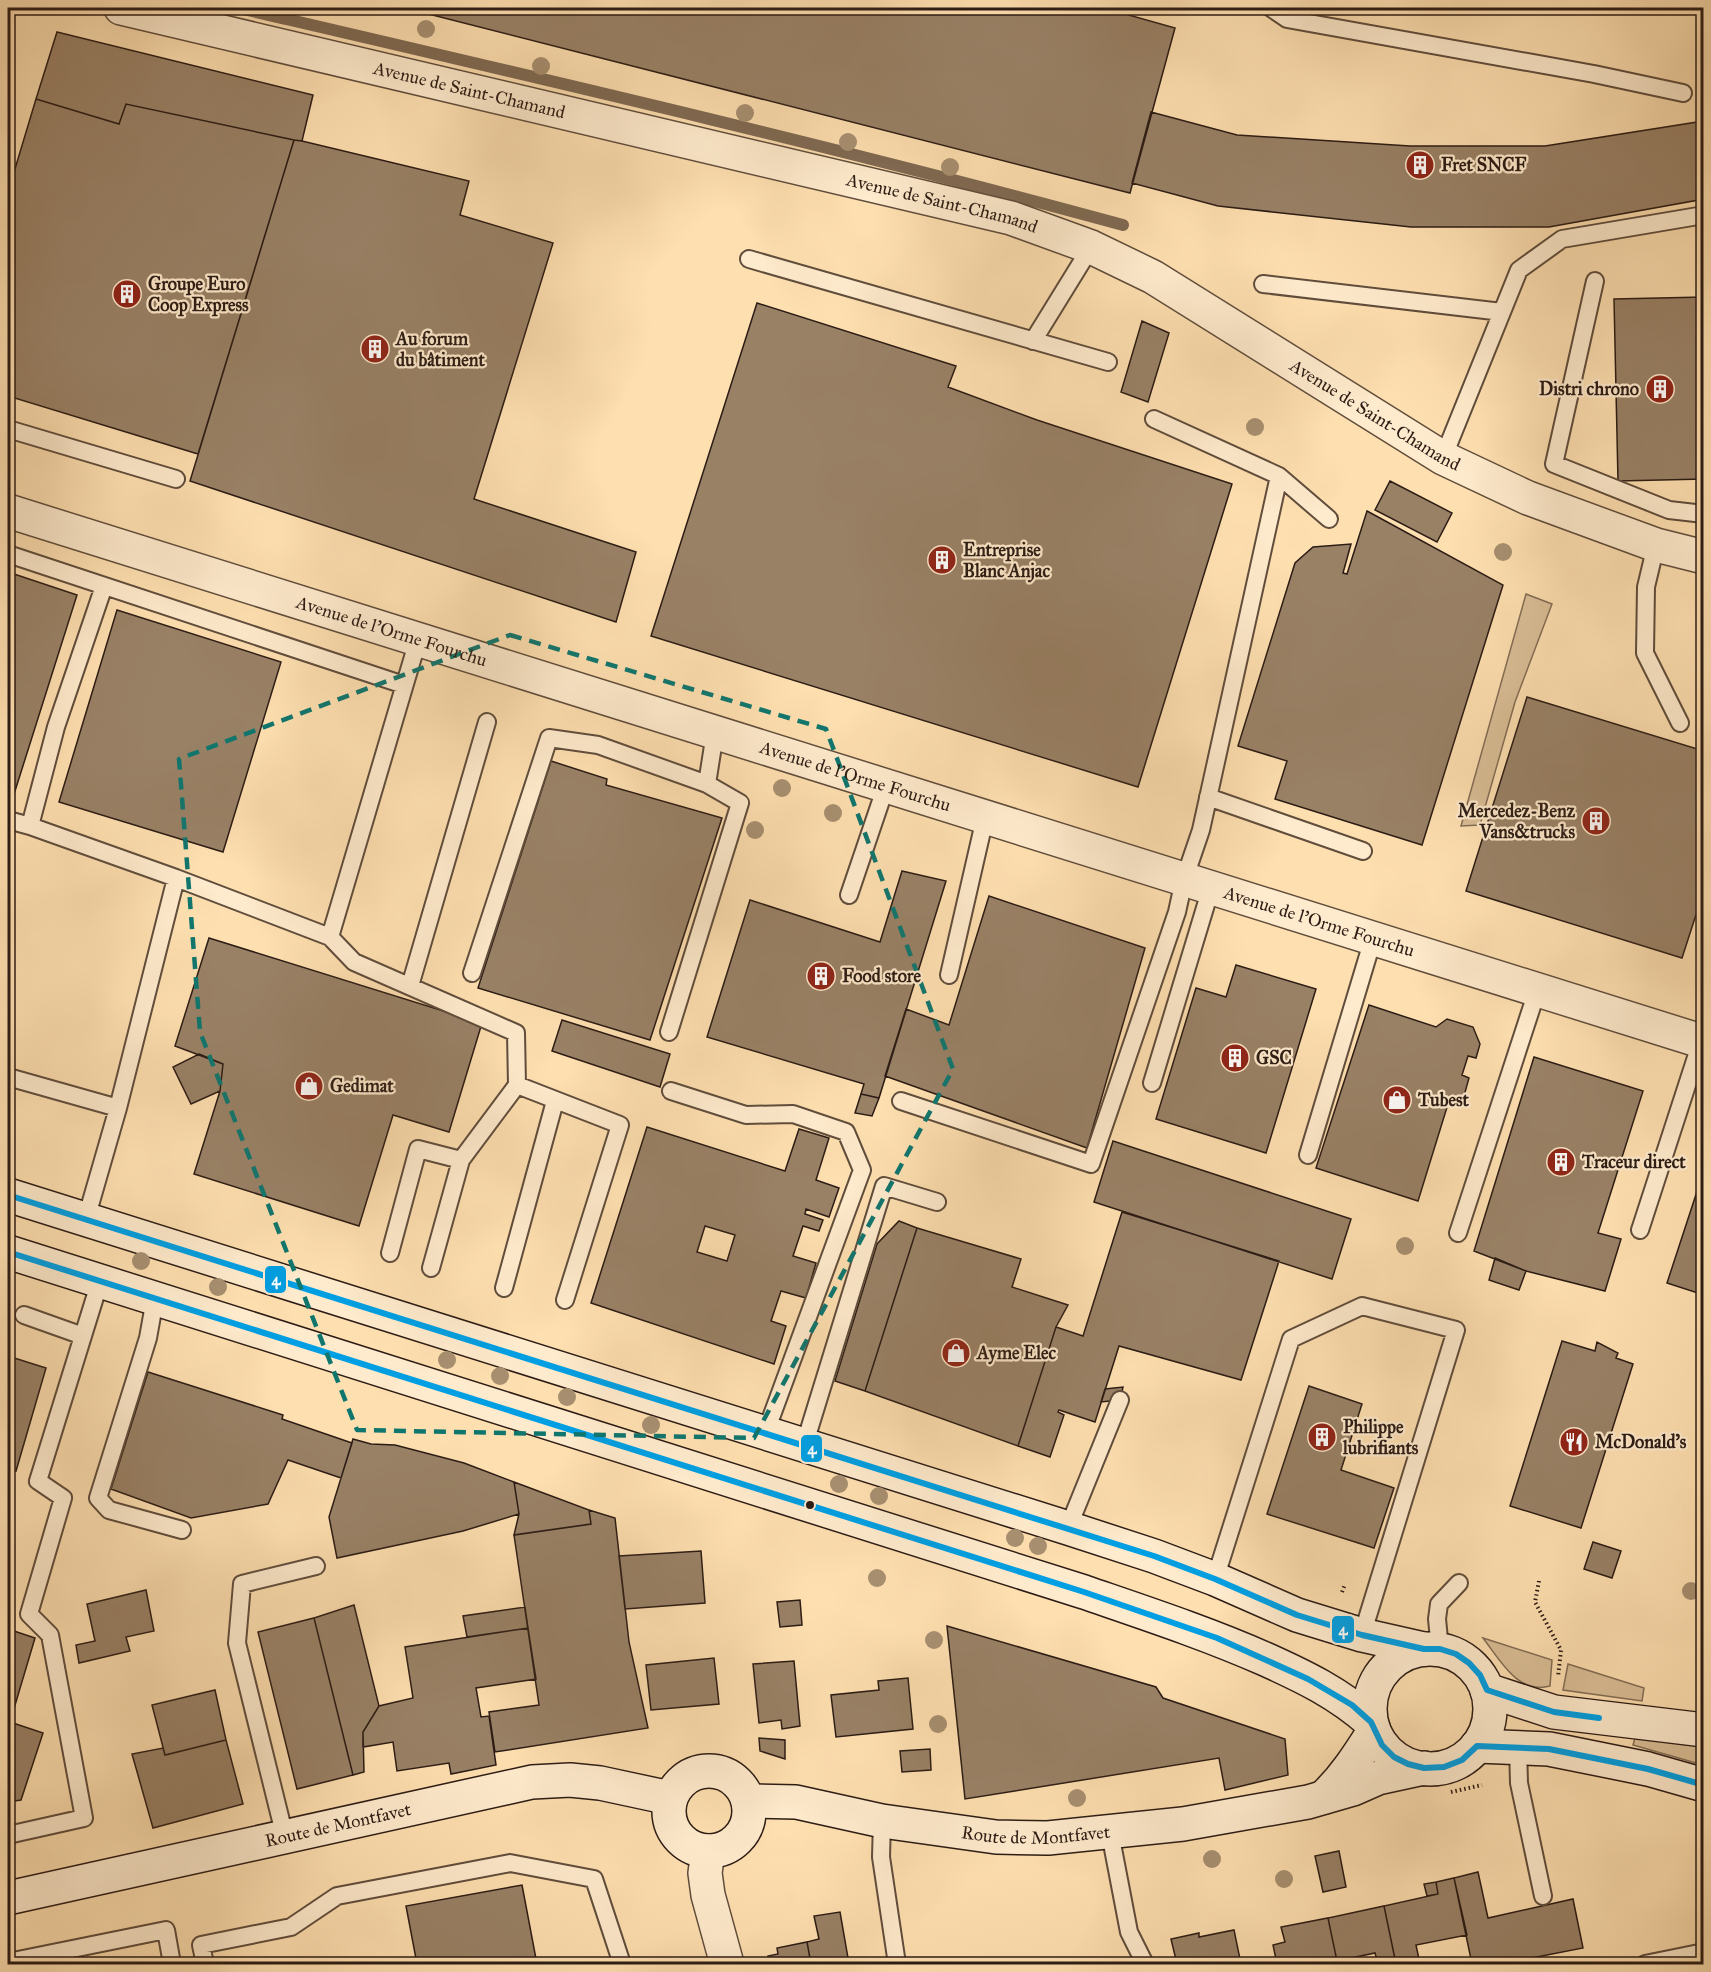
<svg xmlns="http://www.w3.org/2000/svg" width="1711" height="1972" viewBox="0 0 1711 1972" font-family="'IM FELL Great Primer',serif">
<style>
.green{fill:#dabe96;stroke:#836d56;stroke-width:1.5}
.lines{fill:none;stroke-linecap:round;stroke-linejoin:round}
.stream{stroke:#7f6952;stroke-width:12}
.building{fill:#998166;stroke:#2c1c15;stroke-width:1.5;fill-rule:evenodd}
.lane-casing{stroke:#604d3c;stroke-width:20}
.street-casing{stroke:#604d3c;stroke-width:36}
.secondary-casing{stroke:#2c1c15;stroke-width:36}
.path{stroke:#2c1c15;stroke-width:4;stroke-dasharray:1.5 3;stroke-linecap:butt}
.lane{stroke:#feeacc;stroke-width:16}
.street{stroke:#feeacc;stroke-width:33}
.secondary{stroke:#feeacc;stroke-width:33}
.bus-1-casing{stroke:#feeacc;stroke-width:10}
.bus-1{stroke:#009fe3;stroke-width:6}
.tree{fill:#a78f70}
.marked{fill:none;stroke:#0f766e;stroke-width:4.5;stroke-dasharray:12 8;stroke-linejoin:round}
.bus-dot{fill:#2c1c15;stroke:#feeacc;stroke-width:2}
.labels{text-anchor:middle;stroke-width:4.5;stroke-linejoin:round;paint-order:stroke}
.street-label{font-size:18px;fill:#2c1c15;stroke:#feeacc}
.poi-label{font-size:18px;font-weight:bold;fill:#2c1c15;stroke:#feeacc;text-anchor:start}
.line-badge{stroke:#feeacc;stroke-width:2}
.badge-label{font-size:16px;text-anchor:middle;font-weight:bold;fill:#fff}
</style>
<rect width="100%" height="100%" fill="#fedfb0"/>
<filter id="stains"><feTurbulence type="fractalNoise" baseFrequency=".00333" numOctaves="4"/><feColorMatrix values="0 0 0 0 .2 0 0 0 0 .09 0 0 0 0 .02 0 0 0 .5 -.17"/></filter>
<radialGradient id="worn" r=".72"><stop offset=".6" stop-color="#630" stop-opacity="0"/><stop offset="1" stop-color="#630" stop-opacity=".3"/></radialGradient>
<path class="green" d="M1526 594 1552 604 1515 702 1480 825 1461 826Z
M1483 1638 1552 1660 1550 1686C1518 1695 1500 1660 1483 1638Z
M1568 1664 1644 1688 1642 1701 1563 1690Z
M1635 1738 1703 1747V1765L1633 1745Z"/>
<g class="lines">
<path class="stream" d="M239 8C535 77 830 145 1123 225"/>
</g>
<path class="building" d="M405 8H1104L1175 28 1130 193Z
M57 32 313 95 302 141 294 140 126 104 119 124 36 99Z
M36 99 119 124 126 104 294 140 198 454 8 396V192Z
M1151 112 1237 135 1410 146H1545L1704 121V199L1549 227H1411L1218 206 1132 183Z
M294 140 302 141 469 181 460 215 553 243 474 499 636 552 616 622 190 481Z
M1704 297V479L1618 481 1614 299Z
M757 303 956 366 948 387 1037 420 1232 484 1138 787 651 636Z
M1142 321 1169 333 1148 402 1121 392Z
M1390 481 1452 513 1437 542 1375 510Z
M1367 511 1503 585 1422 845 1275 799 1287 761 1238 746 1295 563 1313 547 1351 544 1343 573 1347 574Z
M8 572 77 595 9 810H8Z
M117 610 281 662 223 852 59 802Z
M1527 697 1704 751V890L1682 958 1466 891Z
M551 761 607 779 606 785 722 818 650 1040 478 988Z
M902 871 946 881 879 1098 861 1094 864 1084 707 1037 750 900 880 942Z
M989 896 1145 948 1087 1148 885 1076 906 1009 949 1025Z
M209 938 482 1023 449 1132 393 1115 359 1226 194 1174 220 1091 223 1064 175 1046Z
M1236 965 1316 989 1266 1153 1156 1119 1196 988 1226 997Z
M1369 1005 1436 1027 1447 1019 1473 1027 1480 1044 1476 1058 1468 1056 1462 1075 1469 1078 1464 1096 1448 1104 1418 1201 1316 1168Z
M562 1020 670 1054 660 1087 552 1051Z
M199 1054 223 1064 220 1091 191 1104 173 1067Z
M1534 1057 1643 1091 1598 1233 1621 1239 1605 1291 1526 1271 1474 1251Z
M861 1094 879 1098 872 1116 855 1113Z
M647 1127 785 1171 799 1129 829 1138 816 1180 839 1188 829 1217 806 1209 805 1214 823 1220 819 1231 803 1226 793 1256 816 1263 806 1298 781 1291 771 1321 786 1326 774 1364 591 1303ZM705 1226 735 1235 727 1261 697 1252Z
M1113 1141 1351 1219 1332 1279 1094 1202Z
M1704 1170V1295L1667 1283Z
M1122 1212 1279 1261 1241 1380 1119 1346 1095 1422 1059 1410 1058 1412 1064 1415 1050 1457 1018 1446 1056 1327 1083 1336Z
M899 1221 917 1228 865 1391 835 1381 877 1244Z
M917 1228 1021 1259 1012 1287 1068 1305 1056 1327 1018 1446 865 1391Z
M1495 1258 1526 1271 1519 1290 1489 1280Z
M1562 1341 1595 1351 1597 1342 1618 1353 1616 1358 1633 1364 1581 1528 1510 1506Z
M8 1356 46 1368 16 1471 8 1469Z
M148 1372 283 1415 282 1419 352 1443 341 1478 288 1460 268 1504 191 1518 111 1489Z
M1309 1386 1362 1404 1341 1470 1394 1488 1374 1548 1267 1514Z
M1123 1387 1120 1400 1101 1402 1105 1389Z
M353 1439 371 1444 395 1445 464 1463 514 1482 519 1514 463 1531 337 1558 329 1517Z
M514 1482 589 1510 591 1524 514 1535 519 1514Z
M589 1510 615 1518 629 1642 648 1728 495 1752 489 1712 539 1705 514 1535 591 1524Z
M1593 1542 1621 1551 1612 1578 1584 1569Z
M701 1551 705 1603 625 1609 619 1556Z
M146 1590 154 1631 126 1637 130 1651 79 1663 76 1645 95 1641 87 1604Z
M800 1600 802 1625 780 1627 777 1602Z
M354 1605 379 1706 363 1732 364 1772 353 1775 314 1618Z
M525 1607 528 1628 467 1637 463 1616Z
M314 1618 353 1775 297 1789 258 1632Z
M947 1626 1156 1687 1163 1698 1285 1739 1288 1775 1225 1790 1219 1758 965 1799Z
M528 1628 536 1679 476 1688 481 1717 489 1716 496 1765 451 1774 449 1763 397 1771 393 1742 363 1747V1732L379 1706 413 1698 405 1647Z
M8 1629 35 1638 10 1722 43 1733 21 1800 8 1802Z
M714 1658 719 1704 651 1710 646 1665Z
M794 1661 800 1726 782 1729 781 1720 759 1723 753 1664Z
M908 1678 913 1729 836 1737 831 1695 879 1690 878 1681Z
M215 1690 226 1740 165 1755 152 1705Z
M759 1738 785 1740V1759L760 1751Z
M226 1740 243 1804 153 1828 132 1754 163 1748 165 1755Z
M930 1749 931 1770 902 1772 900 1751Z
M1339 1851 1346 1887 1323 1892 1315 1856Z
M1478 1872 1488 1918 1573 1899 1583 1948 1501 1964H1472L1454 1878Z
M1454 1878 1467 1935 1416 1945 1420 1964H1396L1384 1906 1438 1894 1436 1882Z
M1436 1882 1438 1894 1427 1896 1424 1884Z
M522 1885 537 1964H417L406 1906Z
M1384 1906 1396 1964H1378L1375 1953 1337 1961 1328 1918Z
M840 1912 848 1958 842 1959 843 1964H811L807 1942 819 1939 814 1916Z
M1328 1918 1337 1961 1319 1964H1277L1273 1945 1285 1942 1281 1927Z
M1234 1930 1241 1964H1177L1171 1939 1199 1933V1937Z
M807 1942 811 1964H770L768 1956 778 1954 777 1948Z"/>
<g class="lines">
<g class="lane-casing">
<path id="lane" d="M1271 8 1287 19 1594 74 1683 93
M749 259 1108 362
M1595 281 1554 464 1669 510 1704 514
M1263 284 1502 312 1443 458
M1502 312 1519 270 1562 239 1704 215
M1033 341 1091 247
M1154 419 1279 476
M8 429 176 479
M1656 545 1646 587 1645 653 1680 723
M8 554 404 685
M707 784 715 733
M1208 797 1363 851
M8 820 30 826 176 878 330 937 418 640
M30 826 56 727 104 586
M849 895 886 786
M330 937 354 962 516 1033 517 1085 620 1125 565 1300
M472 973 549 738 598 745 707 784 740 803 669 1032
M949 975 985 818
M410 986 487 722
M8 1077 118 1108 86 1219
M1152 1083 1211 888
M671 1091 746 1115 793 1114 846 1132 862 1170 765 1434
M901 1101 1091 1164 1177 912 1184 880 1201 830 1279 476 1329 519
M118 1108 176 878
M1308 1155 1373 939
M1640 1230 1701 1042
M1458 1233 1537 991
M390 1253 418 1149 461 1160
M431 1268 461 1160 517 1085
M504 1288 555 1101
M155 1299 148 1338 98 1498 109 1510 182 1530
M24 1315 83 1336
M804 1446 884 1186 937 1202
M1068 1528 1120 1400
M1215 1579 1291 1339 1362 1306 1456 1330 1362 1635
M1440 1649 1437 1619 1439 1604 1459 1583
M1518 1747 1519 1783 1543 1896
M882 1821 881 1857 897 1964
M1110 1833 1129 1932 1145 1964
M8 1835 84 1818 50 1635 29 1614 63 1498 38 1481 100 1281
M285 1837 237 1643 242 1584 316 1566
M8 1962 166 1930 172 1964
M205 1964 201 1945 291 1927 337 1896 510 1863 594 1879 622 1964
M1645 1964 1704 1952"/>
</g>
<g class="street-casing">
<g id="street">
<path id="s1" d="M121 8 1011 218 1091 247 1153 277 1443 458 1528 498 1656 545 1704 557"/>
<path id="s2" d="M8 511 1704 1042"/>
<path d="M708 1851 705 1873 708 1895 727 1964"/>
</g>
</g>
<g class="secondary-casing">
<g id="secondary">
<path d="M8 1195 1068 1528 1154 1556 1215 1579 1297 1615 1362 1635 1424 1649"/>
<path d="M8 1252 1084 1592C1145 1613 1206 1633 1265 1659 1305 1677 1338 1693 1371 1722"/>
<circle cx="1430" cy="1709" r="60"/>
<path d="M1487 1690 1554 1712 1704 1730"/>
<path d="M1477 1746 1549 1749 1648 1769 1704 1785"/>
<circle cx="709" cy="1811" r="40"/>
<path d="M1324 1797C1344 1778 1359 1755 1374 1731"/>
<path id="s3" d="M748 1801 796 1802 882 1821 996 1837 1048 1838 1183 1824 1308 1802 1353 1789 1378 1778 1424 1768"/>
<path id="s4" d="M8 1898 532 1782 570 1780 600 1783 670 1798"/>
</g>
</g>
<path class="path" d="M1539 1581 1535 1602 1561 1650 1558 1677
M1342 1592 1345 1584
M1451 1792 1482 1785"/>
<use href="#lane" class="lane"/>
<use href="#street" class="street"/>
<use href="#secondary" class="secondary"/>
<g class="bus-1-casing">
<path id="bus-1" d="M8 1195 1154 1556 1215 1579 1297 1615 1362 1635 1424 1649H1440L1456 1654 1469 1663 1480 1675 1487 1690 1554 1712 1599 1718
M8 1252 1084 1592 1217 1638 1308 1679 1352 1705 1371 1722 1382 1745 1394 1757 1408 1764 1424 1768 1444 1767 1462 1760 1477 1746 1549 1749 1648 1769 1704 1785"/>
</g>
<use href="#bus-1" class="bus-1"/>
</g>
<g class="tree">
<circle cx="426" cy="29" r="9"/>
<circle cx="541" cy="66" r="9"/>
<circle cx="745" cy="113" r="9"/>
<circle cx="848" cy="142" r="9"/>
<circle cx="950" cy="167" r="9"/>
<circle cx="1255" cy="427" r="9"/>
<circle cx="1503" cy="552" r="9"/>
<circle cx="782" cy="788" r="9"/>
<circle cx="833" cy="813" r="9"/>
<circle cx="755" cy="830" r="9"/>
<circle cx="1405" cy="1246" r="9"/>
<circle cx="141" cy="1261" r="9"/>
<circle cx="218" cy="1287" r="9"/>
<circle cx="447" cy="1360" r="9"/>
<circle cx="500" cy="1376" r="9"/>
<circle cx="567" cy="1397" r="9"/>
<circle cx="651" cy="1425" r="9"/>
<circle cx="839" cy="1484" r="9"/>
<circle cx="879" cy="1496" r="9"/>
<circle cx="1015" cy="1538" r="9"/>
<circle cx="1038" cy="1546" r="9"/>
<circle cx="877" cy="1578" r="9"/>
<circle cx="1691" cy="1591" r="9"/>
<circle cx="934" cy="1640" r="9"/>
<circle cx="938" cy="1724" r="9"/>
<circle cx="1077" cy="1798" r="9"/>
<circle cx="1212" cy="1859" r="9"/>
<circle cx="1284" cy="1879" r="9"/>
</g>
<path class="marked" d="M510 635 826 729 953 1069 754 1438 357 1430 200 1032 179 759Z"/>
<defs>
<g id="building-disc" transform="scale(1.5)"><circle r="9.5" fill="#8f2418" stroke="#feeacc"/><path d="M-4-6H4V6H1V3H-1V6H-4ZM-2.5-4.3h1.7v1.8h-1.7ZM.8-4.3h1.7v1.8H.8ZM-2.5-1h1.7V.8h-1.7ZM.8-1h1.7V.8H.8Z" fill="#fff"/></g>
<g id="shop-disc" transform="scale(1.5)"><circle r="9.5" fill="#8f2418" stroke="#feeacc"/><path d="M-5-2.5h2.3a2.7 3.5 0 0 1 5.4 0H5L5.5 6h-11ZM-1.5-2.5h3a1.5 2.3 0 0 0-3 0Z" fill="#fff"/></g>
<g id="restaurant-disc" transform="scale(1.5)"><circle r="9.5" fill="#8f2418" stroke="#feeacc"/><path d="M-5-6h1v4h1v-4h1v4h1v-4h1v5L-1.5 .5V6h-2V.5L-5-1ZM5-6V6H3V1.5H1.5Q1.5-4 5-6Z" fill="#fff"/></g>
</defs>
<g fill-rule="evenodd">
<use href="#building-disc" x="1420" y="165"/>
<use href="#building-disc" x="127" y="294"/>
<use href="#building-disc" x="375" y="349"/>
<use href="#building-disc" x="1660" y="389"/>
<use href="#building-disc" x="942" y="560"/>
<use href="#building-disc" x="1596" y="821"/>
<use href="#building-disc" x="821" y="976"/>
<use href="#building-disc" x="1235" y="1058"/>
<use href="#shop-disc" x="309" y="1086"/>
<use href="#shop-disc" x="1397" y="1100"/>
<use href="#building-disc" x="1561" y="1162"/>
<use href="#shop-disc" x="956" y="1353"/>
<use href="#building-disc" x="1322" y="1437"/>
<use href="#restaurant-disc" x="1574" y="1442"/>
</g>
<circle class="bus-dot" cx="810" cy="1505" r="5"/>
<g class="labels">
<g class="street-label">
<text dy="6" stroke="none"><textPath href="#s1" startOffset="358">Avenue de Saint-Chamand</textPath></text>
<text dy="6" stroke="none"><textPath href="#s1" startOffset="844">Avenue de Saint-Chamand</textPath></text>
<text dy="6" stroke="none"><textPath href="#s1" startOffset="1330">Avenue de Saint-Chamand</textPath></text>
<text dy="6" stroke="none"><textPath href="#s2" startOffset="402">Avenue de l'Orme Fourchu</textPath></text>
<text dy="6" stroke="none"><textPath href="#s2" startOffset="888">Avenue de l'Orme Fourchu</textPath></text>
<text dy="6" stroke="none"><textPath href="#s2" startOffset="1374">Avenue de l'Orme Fourchu</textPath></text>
<text dy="6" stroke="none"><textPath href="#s4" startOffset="338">Route de Montfavet</textPath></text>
<text dy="6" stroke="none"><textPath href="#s3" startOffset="291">Route de Montfavet</textPath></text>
</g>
<g class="poi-label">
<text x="1441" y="171">Fret SNCF</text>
<text x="148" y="290">Groupe Euro<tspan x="148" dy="21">Coop Express</tspan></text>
<text x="396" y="345">Au forum<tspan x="396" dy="21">du bâtiment</tspan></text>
<text x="1639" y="395" text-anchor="end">Distri chrono</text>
<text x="963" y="556">Entreprise<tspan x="963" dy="21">Blanc Anjac</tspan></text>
<text x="1575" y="817" text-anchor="end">Mercedez-Benz<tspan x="1575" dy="21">Vans&amp;trucks</tspan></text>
<text x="842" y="982">Food store</text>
<text x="1256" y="1064">GSC</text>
<text x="330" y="1092">Gedimat</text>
<text x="1418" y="1106">Tubest</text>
<text x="1582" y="1168">Traceur direct</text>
<text x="977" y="1359">Ayme Elec</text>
<text x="1343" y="1433">Philippe<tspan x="1343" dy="21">lubrifiants</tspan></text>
<text x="1595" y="1448">McDonald's</text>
</g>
</g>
<g class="line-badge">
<rect x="264" y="1265" width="23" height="29" rx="6" fill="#009fe3"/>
<rect x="800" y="1434" width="23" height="29" rx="6" fill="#009fe3"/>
<rect x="1331" y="1615" width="24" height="29" rx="6" fill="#009fe3"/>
</g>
<g class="badge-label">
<text x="276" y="1285">4</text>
<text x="812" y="1454">4</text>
<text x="1343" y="1635">4</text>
</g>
<rect width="1711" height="1972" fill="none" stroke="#fedfb0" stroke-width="30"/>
<rect x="9" y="9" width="1693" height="1954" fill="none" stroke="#2c1c15" stroke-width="3"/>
<rect x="15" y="15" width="1681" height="1942" fill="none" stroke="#2c1c15" stroke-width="1.5"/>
<rect width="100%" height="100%" filter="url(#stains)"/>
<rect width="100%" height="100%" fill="url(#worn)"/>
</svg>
